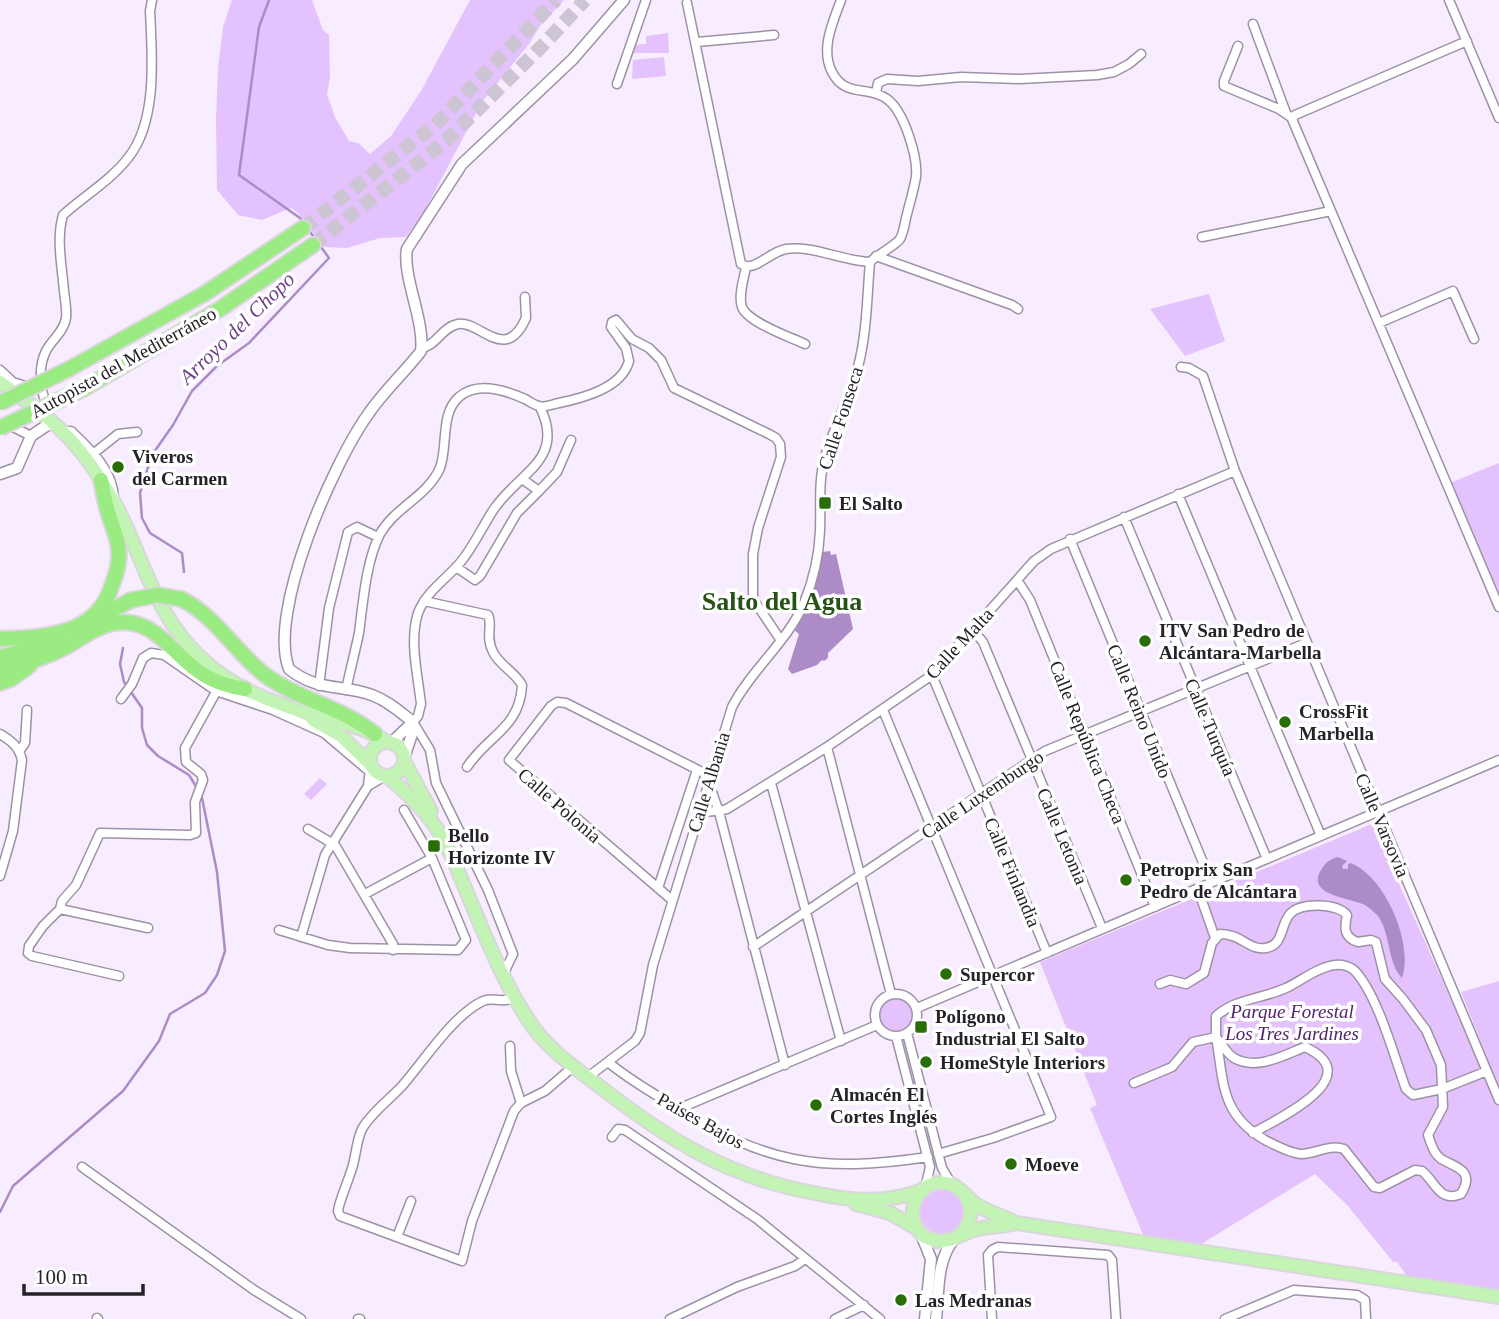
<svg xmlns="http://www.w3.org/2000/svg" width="1499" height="1319" viewBox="0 0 1499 1319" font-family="'Times New Roman',serif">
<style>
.green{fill:#e4c2fe}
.water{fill:#ad8bc6}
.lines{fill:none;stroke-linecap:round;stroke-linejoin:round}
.stream{stroke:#ad8bc6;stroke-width:2.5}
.motorway-tunnel{stroke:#cdc4d4;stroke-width:14;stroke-dasharray:14 7;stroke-linecap:butt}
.minor-casing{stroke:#9d91a6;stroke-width:11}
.tertiary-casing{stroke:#9d91a6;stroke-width:13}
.primary-casing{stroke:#d8d7d9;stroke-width:16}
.motorway-casing{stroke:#d8d7d9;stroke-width:18}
.minor{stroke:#fff;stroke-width:8}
.tertiary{stroke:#fff;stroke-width:10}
.primary{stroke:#c3f3b5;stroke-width:12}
.motorway{stroke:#9beb83;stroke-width:14}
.motorway-bridge-casing{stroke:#d8d7d9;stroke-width:18;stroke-linecap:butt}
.motorway-bridge{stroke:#9beb83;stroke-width:14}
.poi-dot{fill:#296d07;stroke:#fff;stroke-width:2.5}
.labels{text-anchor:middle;stroke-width:7;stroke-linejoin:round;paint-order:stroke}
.street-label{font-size:19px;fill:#27222a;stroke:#fff}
.poi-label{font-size:19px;font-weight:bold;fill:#27222a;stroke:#fff;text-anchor:start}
.park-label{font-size:19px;font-style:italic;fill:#50236a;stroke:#fff}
.water-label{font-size:21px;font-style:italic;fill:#6d4089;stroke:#fff}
.district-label{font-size:26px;font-weight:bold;fill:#275217;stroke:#fff}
</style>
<rect width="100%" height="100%" fill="#f7edff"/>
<path class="green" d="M232 0H312L323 30 329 35 330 78 327 94 335 117 349 141 358 143 370 154 391 136 421 91 470 0H564L540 26 529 44 482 102 424 212 406 237 380 238 347 248 324 247 298 213 291 208 262 220 238 215 217 190 216 119 218 68 223 27Z
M668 33 669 53H631L634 45 646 44V36Z
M664 57 666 76 632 79 633 60Z
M1209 294 1225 341 1185 356 1150 309Z
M1499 463V593L1496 594 1450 483Z
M320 778 327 784 311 800 304 794Z
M1372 824 1499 1106V1292L1409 1279 1397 1262H1393L1348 1206 1315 1174 1198 1246 1144 1237 1090 1108 1097 1105 1040 962Z
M1499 981V1088L1461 992Z
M880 1015a16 16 0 1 1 32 0a16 16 0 1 1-32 0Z
M920 1212a22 22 0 1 1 44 0a22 22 0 1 1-44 0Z"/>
<path class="water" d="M830 551 831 555 836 554 853 629 828 653V658L824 661 822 660 817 665 792 674 788 669 799 634 795 631 807 607 822 552Z
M1338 857 1347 861 1342 866 1343 869H1348V864L1351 863C1385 877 1414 943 1402 978 1387 962 1391 934 1378 916 1374 912 1370 908 1365 905 1352 898 1305 896 1321 870 1325 863 1330 859 1338 857Z"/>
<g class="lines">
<path class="stream" d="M269 0 259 27 239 175 300 218 304 224
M184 572 182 553 150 533 142 518 140 493 152 455 173 425 192 391 217 366 249 343 329 258 308 229
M123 648 120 664 124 682 142 708V728L147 745 158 756 189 775 197 788
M0 1212 13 1186 123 1091 159 1041 170 1014 205 993 217 975 225 951 217 872 201 793"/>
<path class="motorway-tunnel" d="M303 228 435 125 556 0
M313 245 447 140 541 47 585 0"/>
<g class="minor-casing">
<path id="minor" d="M1449 0 1499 118
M687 3 741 264C754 273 769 252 786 249 812 245 843 261 870 262
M1253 24 1286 113
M1467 41 1295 115 1292 119 1499 607
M697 42 774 35
M1238 46 1224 81V86L1279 109 1292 118
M617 84 646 0
M876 93 878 83 887 79 918 81 961 77 1020 79 1097 75 1114 72 1129 64 1141 54
M1202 237 1331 211
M876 256 1012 305 1018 309
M746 267C744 278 738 296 742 307 747 322 790 337 805 344
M1379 323 1453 291 1474 339
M422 348C437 345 442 327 458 324 480 320 505 365 526 318L525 297
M1181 367 1189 368 1203 376 1235 471 1499 1100
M0 370 13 382 28 387
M48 410C41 392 37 369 46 351 52 339 64 332 66 318 67 310 65 300 64 291 62 266 56 239 63 215 84 196 111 180 128 158 158 121 152 55 150 11L152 0
M9 425 31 436
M61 431H71C90 449 113 470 114 498
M93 454 118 434 137 432
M539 491 557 472 571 440
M1178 494 1321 836
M1124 517 1267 859
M1070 539 1211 882
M456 567 475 580 480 576 517 513 539 491 522 479
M1017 580 1030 600 1155 907
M424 601 488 615C493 625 485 637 493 652 499 665 515 672 522 685 520 728 488 735 467 767
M973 630 983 642 1102 928
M932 675 1047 953
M319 686 329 608 348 532 357 527 378 537
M346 690C350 671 355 652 359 633 363 603 366 561 380 534 395 507 427 497 440 468 448 447 440 413 459 397 477 381 505 390 525 399 529 401 534 405 539 406 545 408 553 404 559 403 583 398 622 388 629 361L626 348 611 327 612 322 616 320 632 339 649 348 661 360 674 388 769 434 776 438 780 444 781 457 758 528 753 554V599L780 639
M121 699 132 684 143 658 151 653 164 655 216 691 273 710 324 733 370 772
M883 710 1051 1117 993 1138 938 1154
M0 734C12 741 19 747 22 760L13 831 0 876
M827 747 891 994
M20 750 25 743 27 710
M771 783 841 1041
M368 786 385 776
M699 814C709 810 717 812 727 809L827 747 932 675 1034 561 1051 549 1235 471
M308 829 335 845 393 944V950
M658 888 697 770
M365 894 432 858
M1201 898 1215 938
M672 900 509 760 551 706 557 702 566 703 710 776 711 789 719 812 785 1065
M60 909 148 928
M279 930 328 945 350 948 458 950 466 940 432 858 404 810
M301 937 325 855 368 786 370 768
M753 947 1045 751 1306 643
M503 975 513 954 488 890 436 783 430 750 413 722 418 716 421 704C418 676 409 641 418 613 426 592 445 580 459 564 473 548 482 527 494 509 519 472 566 460 540 407
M119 976 32 956 28 953 29 946 43 926 60 909 62 901 76 885 100 833 190 835 196 833 195 802 203 780 201 774 186 762 185 748 221 683
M875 1015a21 21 0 1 1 42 0a21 21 0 1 1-42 0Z
M514 998C499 1004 494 996 483 1001 453 1015 424 1061 402 1086 389 1100 371 1113 362 1129 357 1139 356 1154 353 1165 349 1179 343 1192 339 1206L338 1211 340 1216 462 1261 472 1221 514 1111 521 1103 545 1091 574 1066
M917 1008 1499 760
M907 1033 942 1168 952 1185
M896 1036 930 1167 925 1188
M510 1046 511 1071 521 1103
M608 1062C628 1079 651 1092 674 1106 766 1164 820 1173 928 1157
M588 1077 635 1041 640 1033 653 965 732 707C751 670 788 641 804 603 813 581 819 554 820 531 821 506 818 481 825 457 834 426 850 398 858 367 867 333 867 296 870 262 877 255 896 245 900 239 904 232 905 221 907 214 910 202 914 189 916 177 918 157 904 111 887 99 868 85 845 98 832 72 820 49 833 22 841 0
M1134 1083 1172 1067 1193 1042 1216 1037C1224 1082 1220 1114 1265 1140 1275 1145 1289 1153 1301 1154 1315 1154 1329 1144 1344 1149L1374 1187 1380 1188 1415 1170 1422 1171C1436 1182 1439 1203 1461 1194 1475 1171 1458 1168 1443 1160 1434 1155 1431 1144 1428 1135L1443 1107 1441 1065 1426 1030 1403 999 1385 979 1376 942 1371 940 1358 942C1344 938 1344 928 1347 915 1337 903 1301 902 1290 914 1280 925 1284 945 1266 948 1249 951 1242 934 1220 934L1212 943 1204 973 1186 984 1170 980 1160 984
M681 1110 683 1107 877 1025
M1253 1133C1277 1119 1370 1077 1305 1047 1284 1055 1257 1071 1234 1058 1227 1054 1221 1043 1216 1037V1016C1237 998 1262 999 1286 988 1301 981 1318 967 1335 965 1341 964 1350 966 1355 971 1378 996 1394 1056 1406 1089L1413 1095 1442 1089 1487 1071
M612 1137 618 1129 625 1130 757 1219 880 1319
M82 1167 254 1290 301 1319
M397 1237 411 1201
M97 1318 98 1319
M358 1319H360
M670 1319 737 1287 795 1266 805 1259
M835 1319 864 1305
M992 1319 988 1255 992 1250 998 1247 1108 1255 1112 1260 1116 1319
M1225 1319 1294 1290 1357 1295 1365 1300 1366 1319"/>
</g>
<g class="tertiary-casing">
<path id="tertiary" d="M0 474 17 468 31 436 52 422
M413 722C400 712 388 701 372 695 341 684 318 692 289 669 267 612 334 461 369 413 384 391 405 372 421 351 425 321 402 276 407 249L462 164 573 59 624 0
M391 743 413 722
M404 758 413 731V722
M921 1234 931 1259 925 1319
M936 1319C939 1291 936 1260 955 1238"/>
</g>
<g class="primary-casing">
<path id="primary" d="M0 382C17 395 35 407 51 421 76 442 97 471 113 500 143 554 152 612 200 657 226 683 262 699 297 710 327 720 361 724 387 742
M313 720 341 736 370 764
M370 759a17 17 0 1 1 34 0a17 17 0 1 1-34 0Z
M404 761 431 811
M388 777C406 792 422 807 435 826 448 844 456 867 465 888 484 933 502 980 529 1021 546 1048 574 1067 599 1086 667 1139 727 1177 814 1193 851 1201 886 1204 923 1190
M856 1204 890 1213 916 1228
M1016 1223C1002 1227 988 1226 973 1230 961 1234 950 1243 937 1241 899 1236 908 1177 946 1183 960 1185 966 1198 977 1205 989 1213 1003 1216 1016 1223L1499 1297
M961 1234C972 1222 973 1210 966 1196"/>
</g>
<g class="motorway-casing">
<path id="motorway" d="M69 369 204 294 303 228
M85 388 220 309 313 245
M181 599C215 615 236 653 265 675 299 700 342 707 375 734
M92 621 131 600
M0 639C45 637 97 636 112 585 116 575 119 564 119 554 119 539 112 526 108 512 105 502 103 491 101 480
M0 657 30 650 59 640
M0 671C24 663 49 657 71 644 85 636 97 626 114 623 156 616 173 657 204 675 217 683 231 687 245 689
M0 683 11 679 29 666"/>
</g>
<use href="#minor" class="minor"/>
<use href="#tertiary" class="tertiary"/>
<use href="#primary" class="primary"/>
<use href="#motorway" class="motorway"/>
<g class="motorway-bridge-casing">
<path id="motorway-bridge" d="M0 403 69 369
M0 428 85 388
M131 600 158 595 181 599"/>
</g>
<use href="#motorway-bridge" class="motorway-bridge"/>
</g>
<g class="poi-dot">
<circle cx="118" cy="467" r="7"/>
<rect x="818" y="496" width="14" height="14" rx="3.5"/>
<circle cx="1145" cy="641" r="7"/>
<circle cx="1285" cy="722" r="7"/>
<rect x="427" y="839" width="14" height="14" rx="3.5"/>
<circle cx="1126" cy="880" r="7"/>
<circle cx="946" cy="974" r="7"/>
<rect x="914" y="1020" width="14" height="14" rx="3.5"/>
<circle cx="926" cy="1062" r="7"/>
<circle cx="816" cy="1105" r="7"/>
<circle cx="1011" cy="1164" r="7"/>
<circle cx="901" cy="1300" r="7"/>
</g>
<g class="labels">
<g class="street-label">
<text transform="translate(123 362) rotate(-29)" y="7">Autopista del Mediterráneo</text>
<text transform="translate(840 418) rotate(-72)" y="7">Calle Fonseca</text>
<text transform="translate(959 643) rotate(-47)" y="7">Calle Malta</text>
<text transform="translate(1140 711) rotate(68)" y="7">Calle Reino Unido</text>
<text transform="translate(1211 727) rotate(67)" y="7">Calle Turquía</text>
<text transform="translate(1088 742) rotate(68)" y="7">Calle República Checa</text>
<text transform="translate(708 782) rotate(-73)" y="7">Calle Albania</text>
<text transform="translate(982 794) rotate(-34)" y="7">Calle Luxemburgo</text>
<text transform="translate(560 805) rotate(41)" y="7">Calle Polonia</text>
<text transform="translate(1383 825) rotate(67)" y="7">Calle Varsovia</text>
<text transform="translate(1063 836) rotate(67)" y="7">Calle Letonia</text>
<text transform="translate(1013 872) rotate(67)" y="7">Calle Finlandia</text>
<text transform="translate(701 1120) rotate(29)" y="7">Paises Bajos</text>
</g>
<g class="poi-label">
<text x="132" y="463">Viveros<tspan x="132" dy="22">del Carmen</tspan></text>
<text x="839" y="510">El Salto</text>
<text x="1159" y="637">ITV San Pedro de<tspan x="1159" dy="22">Alcántara-Marbella</tspan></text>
<text x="1299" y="718">CrossFit<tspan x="1299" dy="22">Marbella</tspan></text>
<text x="448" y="842">Bello<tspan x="448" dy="22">Horizonte IV</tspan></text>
<text x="1140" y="876">Petroprix San<tspan x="1140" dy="22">Pedro de Alcántara</tspan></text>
<text x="960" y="981">Supercor</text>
<text x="935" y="1023">Polígono<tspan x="935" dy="22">Industrial El Salto</tspan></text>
<text x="940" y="1069">HomeStyle Interiors</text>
<text x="830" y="1101">Almacén El<tspan x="830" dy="22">Cortes Inglés</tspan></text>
<text x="1025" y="1171">Moeve</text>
<text x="915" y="1307">Las Medranas</text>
</g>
<g class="park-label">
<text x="1292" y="1018">Parque Forestal<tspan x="1292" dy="22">Los Tres Jardines</tspan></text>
</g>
<g class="water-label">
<text transform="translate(237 328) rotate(-44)" y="7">Arroyo del Chopo</text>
</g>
<g class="district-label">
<text x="782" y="610">Salto del Agua</text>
</g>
</g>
<path d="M24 1284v10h119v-10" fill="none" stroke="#27222a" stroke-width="3.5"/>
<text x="35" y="1284" font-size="21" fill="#27222a" stroke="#ffffff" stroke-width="5" paint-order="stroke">100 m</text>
</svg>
